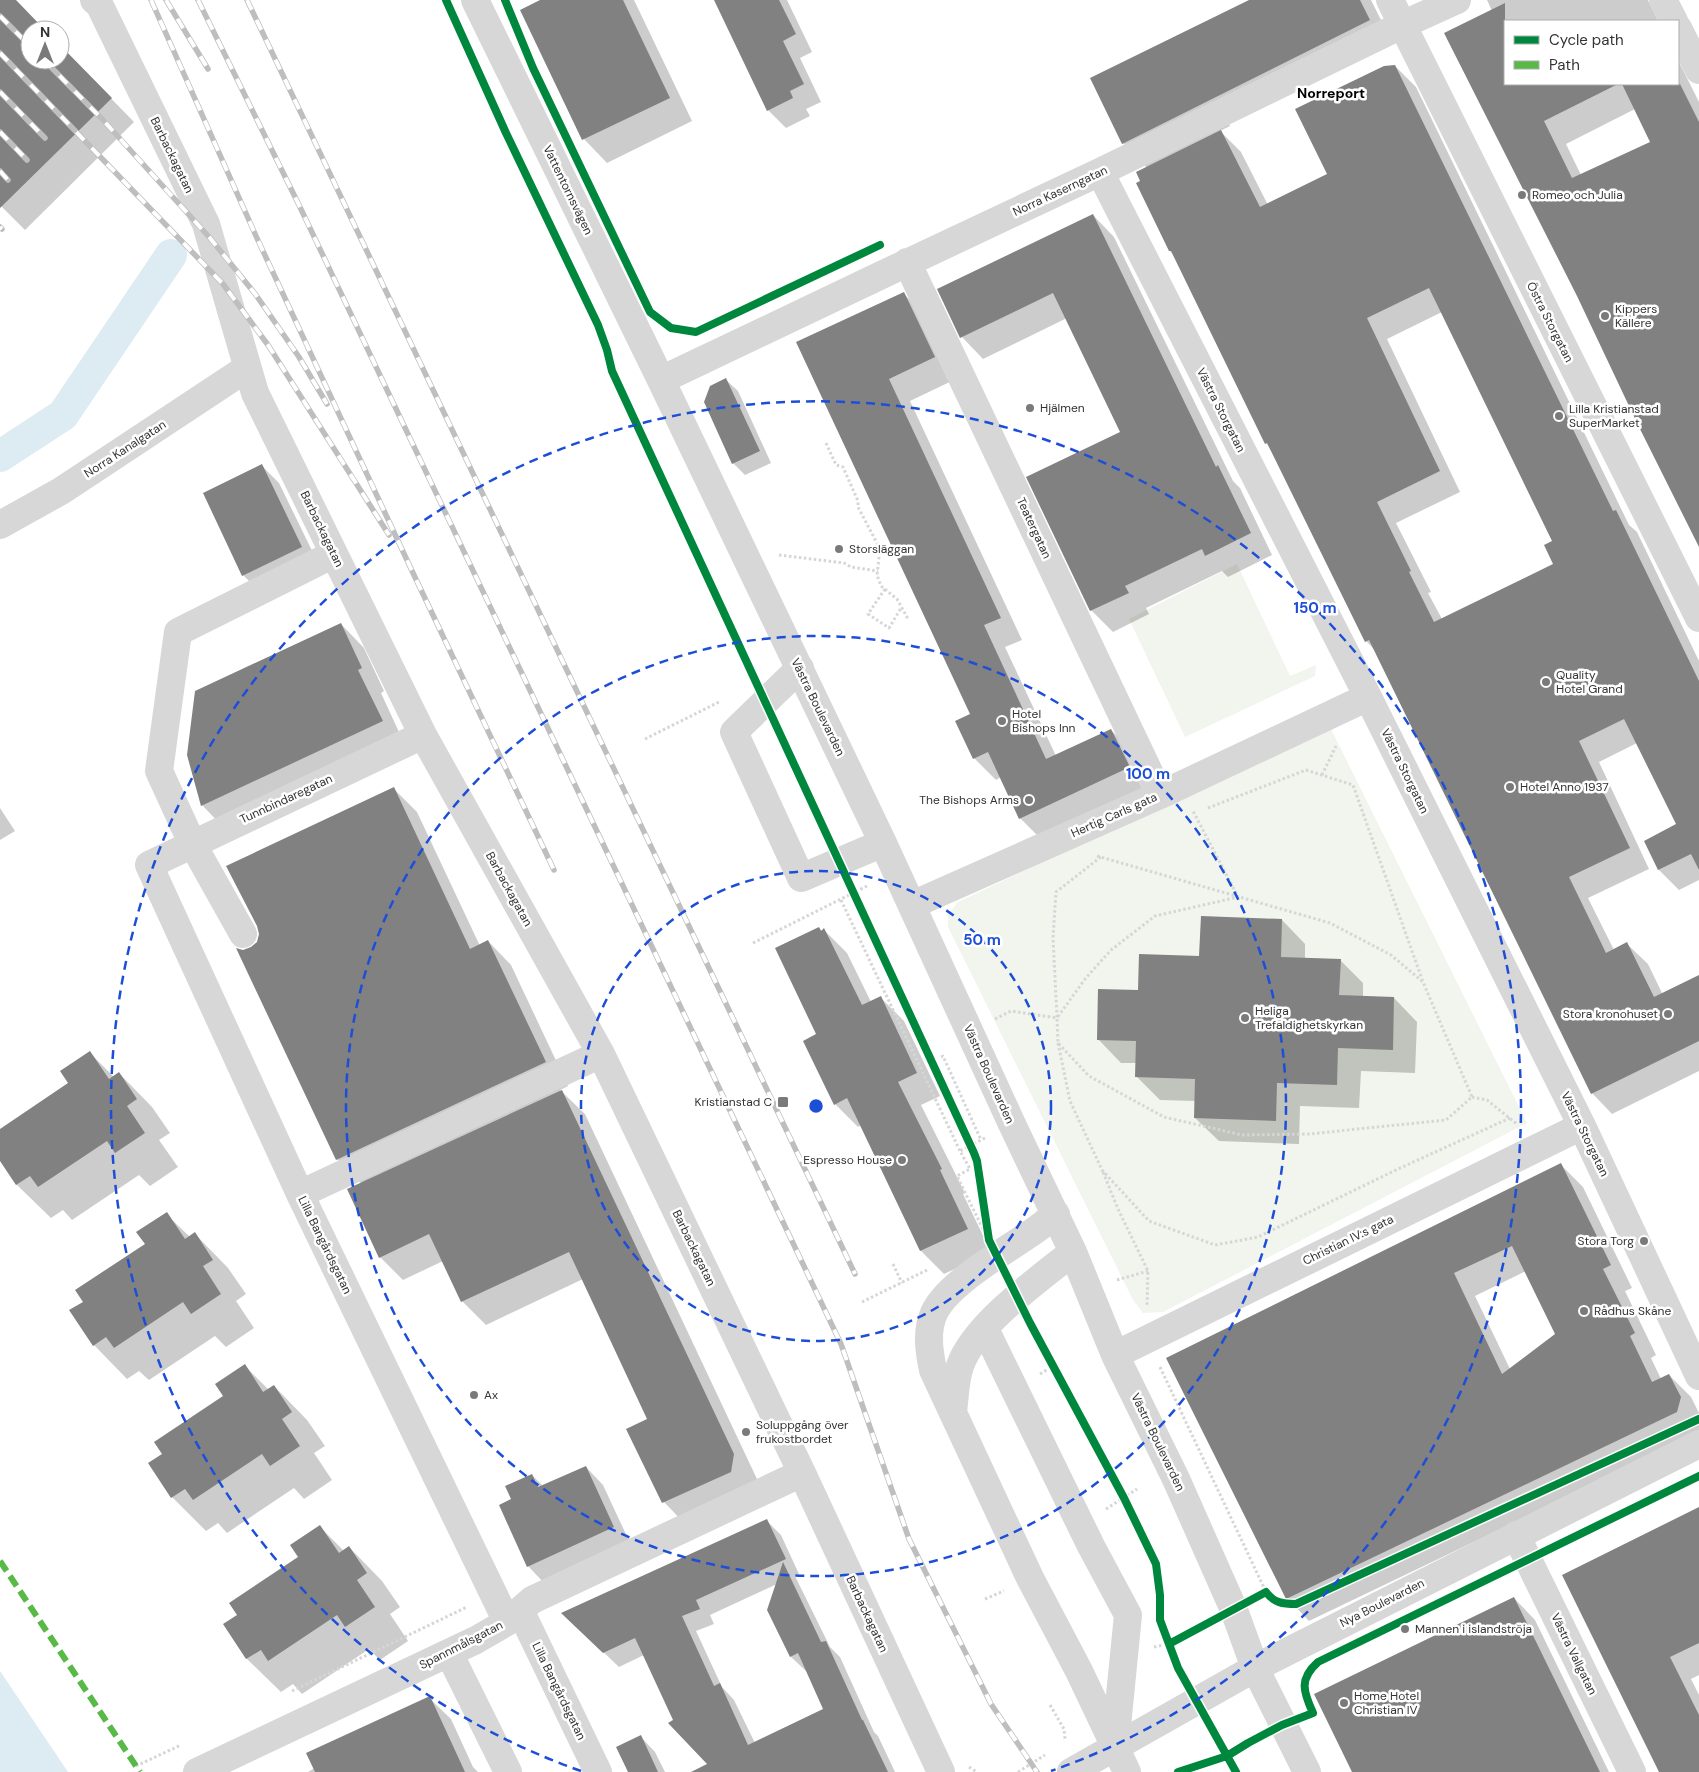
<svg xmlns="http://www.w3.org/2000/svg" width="1699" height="1772" viewBox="0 0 1699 1772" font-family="'DM Sans',sans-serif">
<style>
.green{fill:#f1f5ed}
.water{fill:#ddebf3}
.shadow{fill:#0003;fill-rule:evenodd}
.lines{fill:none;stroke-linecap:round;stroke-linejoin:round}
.canal{stroke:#ddebf3;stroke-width:32}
.building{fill:#818181;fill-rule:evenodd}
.path{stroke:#d6d6d6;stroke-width:3;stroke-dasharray:2.5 2.5;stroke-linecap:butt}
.minor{stroke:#d7d7d7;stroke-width:28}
.rail-casing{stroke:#bebebe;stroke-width:5.5}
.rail{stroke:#fff;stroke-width:4;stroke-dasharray:11;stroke-linecap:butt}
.quiet{stroke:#58b947;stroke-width:6;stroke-dasharray:12 6;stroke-linecap:butt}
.cycleway-casing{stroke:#fff;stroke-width:11}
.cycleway{stroke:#00873e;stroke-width:8}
.ring{fill:none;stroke:#1d4ed8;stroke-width:2.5;stroke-dasharray:9 6}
.poi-dot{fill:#7a7a7a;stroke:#fff;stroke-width:2}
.labels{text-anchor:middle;stroke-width:5;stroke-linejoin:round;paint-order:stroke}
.street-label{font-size:12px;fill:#333;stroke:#fff}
.poi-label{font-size:12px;fill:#333;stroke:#fff;text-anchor:start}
.neighbourhood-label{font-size:14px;font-weight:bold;fill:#000;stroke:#fff}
.centre{fill:#1d4ed8;stroke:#fff;stroke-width:2.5}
.ring-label{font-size:15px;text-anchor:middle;font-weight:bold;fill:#1d4ed8;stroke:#fff;stroke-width:5;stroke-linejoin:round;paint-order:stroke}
</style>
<rect width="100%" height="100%" fill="#fff"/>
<path class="green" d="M1237 564 1290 676 1316 665 1315 676 1185 737 1129 619Z
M1330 727 1527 1123 1163 1312 1143 1313 1133 1300 948 927V915L958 902Z"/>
<path class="water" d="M0 1671 68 1772H0Z"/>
<path class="shadow" d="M0 0H15L44 30H30V60H60V46L134 122 25 230 0 205Z
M543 0H634L692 121 607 163 584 139Z
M715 0H787L812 52 800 58 821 102 806 109 810 116 786 128 768 110Z
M1252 0H1371L1393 44 1229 124 1230 126 1220 131 1241 152 1268 205 1329 175 1395 66 1416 87 1629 525 1637 532 1699 661V880L1679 890 1659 870 1645 841 1678 825 1637 743 1599 762 1649 869 1588 898 1614 950 1627 944 1648 964 1663 995 1699 977V1071L1612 1114 1592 1093 1377 652 1366 641 1272 449 1266 443 1174 255 1170 251 1142 181 1147 168 1123 143ZM1442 312 1554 542 1555 565 1442 619 1428 593 1431 592 1396 523 1460 492 1387 339Z
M1487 0H1648L1658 21H1505V84H1678V60L1699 102V545L1578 295 1445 34 1492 11ZM1635 109 1651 142 1581 175 1566 144Z
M1093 215 1114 237 1233 481 1240 488 1272 555 1228 577 1222 571 1146 608 1149 614 1113 632 1091 610 1122 433 1067 318 983 359 962 337 939 289Z
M904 294 926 316 956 379 910 401 1022 640 1005 647 1056 756 1111 730 1133 752 1151 790 1042 840 1020 818 1001 777 996 780 974 758 972 715 797 343Z
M726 380 738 391 771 463 745 475 733 463Z
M262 466 279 483 319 565 261 593 243 575Z
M341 624 364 648 384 691 381 693 405 745 225 829 202 805Z
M394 789 417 812 480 946 488 941 511 965 568 1086 560 1090 585 1114 757 1479 754 1495 687 1526 664 1502 649 1419 583 1279 486 1325 462 1301 443 1261 403 1280 380 1257 362 1184 337 1159 243 951 252 948Z
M0 808 15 831 0 840Z
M1282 920 1305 944V959L1340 960 1363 983V997L1394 998 1417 1022 1415 1073 1361 1071 1359 1108 1300 1106 1299 1144 1219 1141 1195 1118 1196 1101 1160 1100 1137 1077V1063H1121L1098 1039 1139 992 1200 957Z
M819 928 822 931 824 930 847 953 871 1002 880 997 904 1021 940 1096 921 1105 965 1193 963 1194 991 1252 944 1274 921 1251 862 1125 858 1127 835 1104 818 1035Z
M90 1053 114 1077 119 1073 152 1107 170 1133 159 1140 178 1167 150 1186 139 1175 72 1220 63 1210 51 1218 17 1185 0 1158V1147L70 1084Z
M1561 1165 1583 1187 1632 1288 1625 1291 1656 1355 1651 1358 1661 1379 1669 1375 1691 1397 1699 1413V1434L1309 1621 1287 1598 1167 1358ZM1526 1271 1557 1334 1510 1369 1475 1296Z
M166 1214 190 1237 195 1234 228 1268 246 1294 236 1301 254 1328 226 1347 215 1336 149 1380 139 1371 127 1379 94 1345 84 1302 146 1244Z
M245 1366 269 1390 274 1386 307 1420 325 1446 314 1453 332 1480 304 1499 294 1488 227 1533 218 1523 206 1531 172 1497 150 1463 163 1454 225 1397Z
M586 1467 603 1485 631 1545 545 1584 528 1566 513 1500 532 1475 543 1486Z
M1699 1508V1675L1691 1679 1699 1695V1772H1661L1563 1575Z
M766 1520 781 1535 799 1574 795 1576 830 1647 840 1657 874 1732 878 1736 895 1772H712L708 1763 675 1721 644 1655 619 1667 577 1627ZM777 1584 769 1610 791 1657 806 1671 807 1670 825 1710 755 1743 734 1700 722 1687 696 1631 714 1624 710 1615Z
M320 1527 344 1551 349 1547 382 1581 400 1607 390 1614 408 1641 380 1660 369 1649 302 1694 293 1684 281 1692 247 1659 225 1624 239 1615 300 1558Z
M1514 1598 1535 1620 1609 1772H1353Z
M429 1698 451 1719 473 1767 478 1772H308Z
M641 1737 655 1752 665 1772H629Z"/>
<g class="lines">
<path class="canal" d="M0 456 63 415 171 255"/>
</g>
<path class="building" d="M0 0H16L45 30H30V60H60V45L112 98 0 208Z
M540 0H623L670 98 582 140 520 10Z
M714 0H779L796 34 783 41 804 84 790 91 793 98 767 111Z
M1249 0H1360L1370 20 1122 144 1090 78Z
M1505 3V84H1618L1544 121 1572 178 1650 142 1622 84H1680L1699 122V547L1638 425 1577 296 1444 33Z
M1395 65 1613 511 1616 510 1699 681V870L1691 854 1658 870 1644 841 1676 824 1624 719 1579 741 1630 848 1569 877 1606 953 1627 942 1654 997 1699 975V1041L1591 1094 1369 640 1365 642 1267 443 1265 444 1171 251H1169L1136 183 1140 181 1136 172 1221 130 1260 207 1327 174 1295 109 1384 66ZM1429 288 1552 541 1544 545 1553 564 1434 622 1409 572 1411 571 1377 502 1440 471 1367 318Z
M1093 214 1216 467 1218 465 1251 533 1205 556 1202 549 1125 586 1129 593 1090 611 1026 477 1120 432 1053 293 960 338 937 289Z
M904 292 935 357 889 379 1001 618 984 625 1046 759 1111 729 1130 767 1019 819 988 752 973 759 955 721 970 714 796 342Z
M726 378 760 451 732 464 704 402 710 386Z
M262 464 302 547 242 576 203 493Z
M341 623 362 668 358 670 383 721 201 806 187 755 195 691Z
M394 787 470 949 488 940 546 1062 336 1160 236 948 243 950 251 947 257 942 259 934 257 926 226 866Z
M1201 916 1282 919 1281 957 1341 959 1339 995 1394 997 1393 1050 1338 1048 1337 1085 1277 1083 1276 1121 1194 1118 1195 1079 1135 1077 1136 1041 1097 1040 1098 989 1138 990 1139 954 1199 956Z
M819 927 821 931 824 928 862 1005 881 996 917 1073 898 1082 942 1169 940 1170 968 1229 920 1251 847 1098 834 1105 803 1041 816 1034 775 948Z
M90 1051 109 1079 119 1072 137 1099 127 1106 145 1133 115 1153 107 1141 38 1187 30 1176 16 1185 0 1161V1129L68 1083 60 1071Z
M562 1090 734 1454 731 1472 662 1503 626 1429 647 1419 569 1252 461 1302 429 1234 379 1258 347 1189Z
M1561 1163 1611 1265 1603 1269 1635 1333 1630 1336 1652 1382 1669 1374 1681 1397 1677 1412 1286 1599 1166 1358ZM1512 1246 1555 1334 1502 1374 1454 1273Z
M167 1212 185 1239 195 1232 213 1260 203 1266 221 1294 191 1314 183 1302 114 1348 106 1337 93 1346 69 1310 83 1302 75 1290 145 1244 136 1232Z
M245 1364 263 1392 274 1385 292 1412 282 1419 300 1446 270 1466 262 1454 193 1500 185 1489 171 1498 148 1463 162 1454 154 1442 223 1396 215 1384Z
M586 1466 614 1527 527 1567 499 1505 511 1499 505 1486 532 1474 538 1487Z
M1699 1507V1643L1670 1657 1699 1715V1772H1659L1562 1575Z
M767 1519 786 1559 696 1600 700 1609 682 1616 714 1686 720 1683 748 1745 823 1709 798 1653 790 1657 767 1610 783 1562 821 1642 826 1641 862 1720H863L888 1772H691L707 1764 668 1723 673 1720 635 1638 603 1653 561 1613Z
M320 1525 339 1553 349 1546 367 1573 357 1580 375 1607 345 1627 337 1615 268 1661 261 1650 246 1659 223 1624 237 1615 229 1603 298 1557 290 1545Z
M1514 1597 1600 1772H1352L1314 1694Z
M430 1696 465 1772H315L306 1753Z
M641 1735 658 1772H628L616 1747Z"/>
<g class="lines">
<path class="path" d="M826 443 836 465 843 467 858 501V507L880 549 877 575 881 586 897 599 908 619
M779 555 844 563 851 567 878 571
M885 589 868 614 889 628 901 608
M645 739 721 701
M1322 775 1336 746
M1208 808 1306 770 1353 785 1423 982
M1097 856 1330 923 1391 955 1423 982 1472 1097 1446 1120 1309 1134 1242 1135 1164 1117 1089 1076 1058 1043 1057 1018 1085 979 1111 950 1155 916 1238 897 1193 811
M841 900 960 1151
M753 943 869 885
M995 1019 1011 1011 1057 1018 1053 938 1056 892 1102 856
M1058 1043 1070 1101 1102 1170 1149 1221 1215 1245 1258 1237 1398 1169 1510 1118
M941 1057 943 1056 981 1140
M1472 1097 1487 1100 1518 1125
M1103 1172 1118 1209 1148 1271 1147 1306
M983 1229 957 1176 970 1169 960 1151 985 1138
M893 1264 902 1283
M1117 1280 1148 1271
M862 1302 927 1270
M1160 1367 1266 1592
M1040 1374 1053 1366
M1106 1509 1137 1489
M985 1599 1004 1591
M1154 1647 1169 1644
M292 1691 467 1607
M1050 1705 1064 1729 1065 1739 1064 1741
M136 1766 181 1745
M969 1767 977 1772
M1018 1772 1045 1755"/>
<path class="minor" d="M94 0 99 4 206 224 255 393 423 735 601 1054 802 1473 941 1772
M475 0 661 380 883 843 1011 1122 1073 1252 1115 1355 1176 1479 1234 1610 1255 1668 1307 1772
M1390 0 1699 618
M1663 0 1674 21
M1678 28 1699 70
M1100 172 1368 697 1582 1126 1699 1376
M907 262 1160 795
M661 380 892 270 1100 172 1402 25 1457 0
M0 525 61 491 247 368
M800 668 734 732 801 878 883 843
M423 735 149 865 300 1194 507 1622
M912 905 1160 795 1368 697
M243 934 192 843 159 771 178 632 334 554
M300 1194 601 1054
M1056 1214C1047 1221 1038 1229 1028 1235 1002 1253 947 1284 934 1313 926 1331 929 1351 933 1370L1030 1578 1079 1671 1127 1772
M985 1329 1091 1546 1128 1615 1115 1746
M1115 1355 1582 1126
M953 1412C955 1397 955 1380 960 1366 974 1325 1039 1279 1073 1252
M1516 1535 1632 1772
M520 1610 598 1772
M449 1653 508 1772
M197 1772 476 1640 507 1622 532 1600 802 1473
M1071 1772 1255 1668 1699 1444"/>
<g class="rail-casing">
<path id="rail" d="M151 0 256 236 413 573 554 870
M166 0 208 69
M198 0 299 205 841 1344 909 1539 991 1704 1037 1772
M247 0 855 1274
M0 16 30 46
M0 53 223 284 268 345 389 535
M44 60 103 120 210 238 256 295 299 357 327 404
M0 92 45 138
M0 132 27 160
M0 171 8 180
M0 227 2 229"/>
</g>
<use href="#rail" class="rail"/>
<path class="quiet" d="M0 1561 140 1772"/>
<g class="cycleway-casing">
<path id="cycleway" d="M446 0 506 133 598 325 607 350 612 371 974 1153 977 1161 989 1240 1030 1323 1124 1498 1156 1564 1160 1595V1620L1178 1668 1236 1772
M505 0 533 68 650 312 671 328 696 332 880 245
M1169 1644 1266 1592C1274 1603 1283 1604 1296 1604L1699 1419
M1178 1772 1227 1756 1248 1743 1282 1725 1313 1713C1303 1691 1299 1679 1318 1662L1699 1476"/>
</g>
<use href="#cycleway" class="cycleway"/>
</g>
<g class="ring">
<circle cx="816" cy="1106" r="235"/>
<circle cx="816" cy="1106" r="470"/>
<path d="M581 1771A705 705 0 1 1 1051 1771"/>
</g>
<g class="poi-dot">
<circle cx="1522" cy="195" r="5"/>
<circle cx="1605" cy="316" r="5"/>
<circle cx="1030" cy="408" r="5"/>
<circle cx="1559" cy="416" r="5"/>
<circle cx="839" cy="549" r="5"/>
<circle cx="1546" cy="682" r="5"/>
<circle cx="1002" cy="721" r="5"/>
<circle cx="1510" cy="787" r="5"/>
<circle cx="1029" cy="800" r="5"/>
<circle cx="1668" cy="1014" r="5"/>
<circle cx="1245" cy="1018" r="5"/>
<rect x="777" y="1096" width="12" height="12" rx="2.5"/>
<circle cx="902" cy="1160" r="5"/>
<circle cx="1644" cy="1241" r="5"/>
<circle cx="1584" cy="1311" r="5"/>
<circle cx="474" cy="1395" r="5"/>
<circle cx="746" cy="1432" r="5"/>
<circle cx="1405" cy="1629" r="5"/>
<circle cx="1344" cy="1703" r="5"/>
</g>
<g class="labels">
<g class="street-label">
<text transform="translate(172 155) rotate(64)" y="4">Barbackagatan</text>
<text transform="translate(568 190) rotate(64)" y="4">Vattentornsvägen</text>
<text transform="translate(1060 191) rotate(-25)" y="4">Norra Kaserngatan</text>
<text transform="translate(1550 322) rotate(63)" y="4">Östra Storgatan</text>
<text transform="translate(1221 410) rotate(63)" y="4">Västra Storgatan</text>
<text transform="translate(125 449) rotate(-33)" y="4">Norra Kanalgatan</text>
<text transform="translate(1034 528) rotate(65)" y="4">Teatergatan</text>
<text transform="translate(322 529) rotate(64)" y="4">Barbackagatan</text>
<text transform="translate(818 707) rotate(64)" y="4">Västra Boulevarden</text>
<text transform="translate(1405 771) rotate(64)" y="4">Västra Storgatan</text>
<text transform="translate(286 799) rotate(-25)" y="4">Tunnbindaregatan</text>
<text transform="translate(1114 815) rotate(-24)" y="4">Hertig Carls gata</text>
<text transform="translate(509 889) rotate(61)" y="4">Barbackagatan</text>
<text transform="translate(989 1074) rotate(66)" y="4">Västra Boulevarden</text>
<text transform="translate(1585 1134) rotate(64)" y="4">Västra Storgatan</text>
<text transform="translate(1348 1240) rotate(-26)" y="4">Christian IV:s gata</text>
<text transform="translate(325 1245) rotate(64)" y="4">Lilla Bangårdsgatan</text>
<text transform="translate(694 1248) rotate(64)" y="4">Barbackagatan</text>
<text transform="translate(1158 1442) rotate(64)" y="4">Västra Boulevarden</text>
<text transform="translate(1382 1603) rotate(-27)" y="4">Nya Boulevarden</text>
<text transform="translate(867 1614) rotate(65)" y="4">Barbackagatan</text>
<text transform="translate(461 1645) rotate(-27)" y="4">Spannmålsgatan</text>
<text transform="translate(1574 1654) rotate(64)" y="4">Västra Vallgatan</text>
<text transform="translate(559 1691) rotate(64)" y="4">Lilla Bangårdsgatan</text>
</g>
<g class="poi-label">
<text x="1532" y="199">Romeo och Julia</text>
<text x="1615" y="313">Kippers<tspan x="1615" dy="14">Källere</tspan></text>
<text x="1040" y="412">Hjälmen</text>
<text x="1569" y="413">Lilla Kristianstad<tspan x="1569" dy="14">SuperMarket</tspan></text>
<text x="849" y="553">Storsläggan</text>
<text x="1556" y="679">Quality<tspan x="1556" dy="14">Hotel Grand</tspan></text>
<text x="1012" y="718">Hotel<tspan x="1012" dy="14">Bishops Inn</tspan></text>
<text x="1520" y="791">Hotel Anno 1937</text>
<text x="1019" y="804" text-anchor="end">The Bishops Arms</text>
<text x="1255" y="1015">Heliga<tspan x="1255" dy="14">Trefaldighetskyrkan</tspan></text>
<text x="1658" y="1018" text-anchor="end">Stora kronohuset</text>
<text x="772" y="1106" text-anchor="end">Kristianstad C</text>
<text x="892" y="1164" text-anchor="end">Espresso House</text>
<text x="1634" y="1245" text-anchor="end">Stora Torg</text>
<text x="1594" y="1315">Rådhus Skåne</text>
<text x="484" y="1399">Ax</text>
<text x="756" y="1429">Soluppgång över<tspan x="756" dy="14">frukostbordet</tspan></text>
<text x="1415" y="1633">Mannen i islandströja</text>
<text x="1354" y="1700">Home Hotel<tspan x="1354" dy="14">Christian IV</tspan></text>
</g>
<g class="neighbourhood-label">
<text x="1331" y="98">Norreport</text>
</g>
</g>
<circle cx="816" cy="1106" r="8" class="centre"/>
<g class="ring-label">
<text x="1315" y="613">150 m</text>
<text x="1148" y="779">100 m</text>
<text x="982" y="945">50 m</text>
</g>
<rect x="1504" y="20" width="175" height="65" fill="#ffffff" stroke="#adadad"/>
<rect x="1514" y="36" width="25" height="8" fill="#00873e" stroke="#adadad"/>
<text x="1549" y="45" font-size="15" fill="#333333">Cycle path</text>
<rect x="1514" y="61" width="25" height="8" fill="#58b947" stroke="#adadad"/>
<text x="1549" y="70" font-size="15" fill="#333333">Path</text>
<g transform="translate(45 45)"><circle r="24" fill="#ffffff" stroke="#adadad"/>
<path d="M0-4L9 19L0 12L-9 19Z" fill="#7a7a7a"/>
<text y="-8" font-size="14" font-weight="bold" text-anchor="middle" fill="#333333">N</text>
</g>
</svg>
